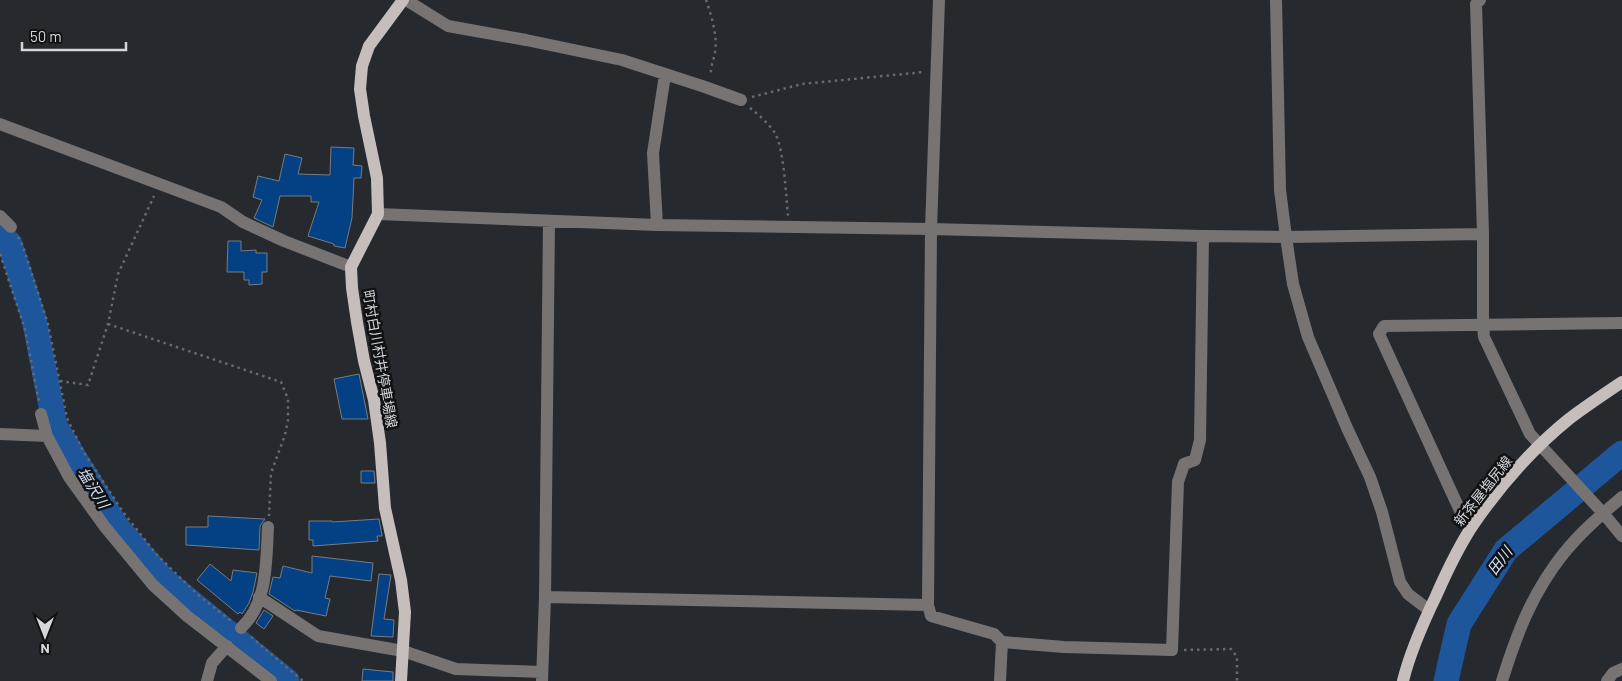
<svg xmlns="http://www.w3.org/2000/svg" width="1622" height="681" viewBox="0 0 1622 681" font-family="Barlow,'Noto Sans JP',sans-serif">
<style>
.lines{fill:none;stroke-linecap:round;stroke-linejoin:round}
.river{stroke:#1e569b;stroke-width:25}
.building{fill:#034084;stroke:#777c82}
.path{stroke:#676a6e;stroke-width:2.5;stroke-dasharray:2.5 4;stroke-linecap:butt}
.minor{stroke:#777373;stroke-width:12}
.major{stroke:#c5bebc;stroke-width:12}
.labels{text-anchor:middle;stroke-width:5;stroke-linejoin:round;paint-order:stroke}
.street-label{font-size:14px;fill:#d4d6da;stroke:#111214}
.water-label{font-size:15px;font-style:italic;fill:#d0dff2;stroke:#111214}
</style>
<rect width="100%" height="100%" fill="#262a2f"/>
<g class="lines">
<path class="river" d="M0 233 10 244 34 319 55 426 117 527 164 580 287 681
M1446 681 1459 624 1506 550 1622 453"/>
</g>
<path class="building" d="M331 147 354 148 353 165 362 166 361 178H354L352 218 345 248 334 246V244L308 236 319 202H311V196H280L273 227 254 218 262 200 253 197 258 176 279 181 285 154 302 158 298 174 330 175Z
M228 241H241V251L256 250V253H267V272H262V284L249 285V280H244V272H227Z
M359 374 368 419H342L334 379Z
M361 471H374L375 483H361Z
M208 516 265 519 260 526 259 550 186 545V527H208Z
M379 519 382 536H377L378 541 313 546V540H309V521H332V522Z
M312 556 373 563 371 581 330 576 325 598 330 599 326 616 296 610 295 611 269 594 273 577 280 578 283 566 312 573Z
M210 564 231 581 233 570 257 573 253 592 249 603 242 614 240 612 238 614 197 580Z
M379 574 391 575 384 619 394 620 393 637 371 636Z
M264 610 273 616 264 629 256 623Z
M363 669 393 672V681H362Z"/>
<g class="lines">
<path class="path" d="M706 0C711 14 718 37 715 52 714 60 710 67 711 76
M752 97 802 84 924 72
M750 108C759 115 769 124 775 133 784 149 786 196 788 216
M18 237 23 246 48 324 67 418 83 451 123 512 157 555 197 594 231 621
M0 254 25 329 39 402
M108 324 281 382 288 399V420L285 435 271 473 269 516
M60 381 88 385 108 324 118 274 154 196
M251 637 303 681
M1184 650 1231 649 1237 657V681"/>
<path class="minor" d="M406 0 448 26 526 40 622 60 705 87 741 100
M939 0 931 229 928 605 931 616 994 634 1002 642 1064 647 1172 650 1178 482 1184 464 1195 460 1200 440 1203 236
M1276 0 1280 190 1286 237 1293 284 1308 337 1347 428 1370 477 1382 512 1400 582 1408 594 1429 610
M1480 0 1476 4 1483 234V325L1484 337 1530 434 1603 513 1622 536
M0 124 221 207 243 222 284 241 351 267
M378 214 657 225 931 229 1203 236 1286 237 1483 234
M0 216 11 227
M657 225 653 153 665 75
M41 414 47 436 69 477 105 527 153 585 187 616 271 681
M0 434 47 436
M1474 523 1462 515 1379 334 1384 326 1622 323
M259 597 318 636 403 651 456 669 542 672
M545 597 928 605
M241 628C268 603 266 562 268 527
M207 681 212 663 227 646
M542 681 545 597 549 222
M1000 681 1002 642
M1502 681C1517 633 1532 593 1564 553 1581 532 1602 514 1622 497
M1607 681 1613 673 1622 669"/>
<path class="major" d="M401 681 405 612 401 580 385 508 380 443 374 400 364 361 357 322 352 288 351 267 378 214 377 178 364 116 360 89 362 66 369 46 403 0
M1403 681C1410 652 1423 623 1436 596 1447 571 1459 545 1475 522 1501 485 1533 448 1569 419 1586 406 1604 394 1622 382"/>
</g>
<g class="labels">
<g class="street-label">
<text transform="translate(380 359) rotate(80)" y="5">町村白川村井停車場線</text>
<text transform="translate(1483 491) rotate(-52)" y="5">新茶屋塩尻線</text>
</g>
<g class="water-label">
<text transform="translate(93 488) rotate(58)" y="5">塩沢川</text>
<text transform="translate(1500 561) rotate(-53)" y="5">田川</text>
</g>
</g>
<g transform="translate(45 636) rotate(180)" stroke="#111214" stroke-width="4" paint-order="stroke">
<path d="M0-4L9 19L0 12L-9 19Z" fill="#d4d6da"/>
<text y="-8" font-size="14" font-weight="bold" text-anchor="middle" fill="#d4d6da">N</text>
</g>
<path d="M22 42v8h104v-8" fill="none" stroke="#d4d6da" stroke-width="2.5"/>
<text x="30" y="42" font-size="15" fill="#d4d6da" stroke="#111214" stroke-width="4" paint-order="stroke">50 m</text>
</svg>
